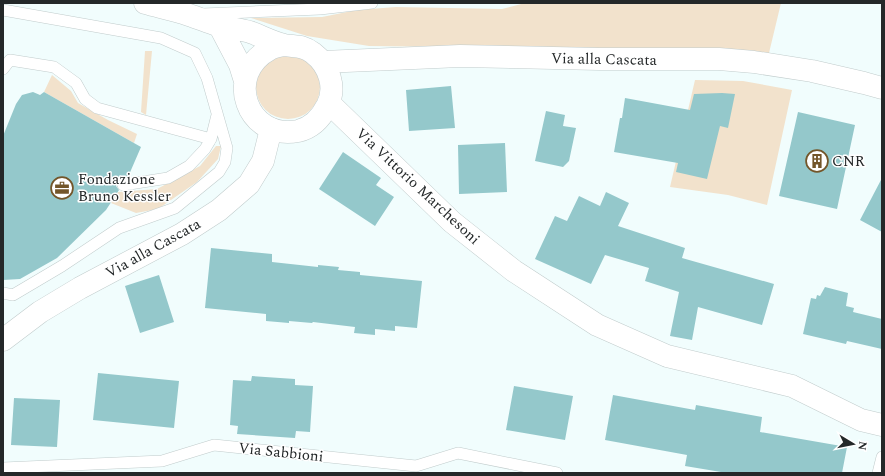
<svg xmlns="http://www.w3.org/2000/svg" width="885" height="476" viewBox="0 0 885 476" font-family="Spectral,serif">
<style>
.green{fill:#f2e2cc}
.building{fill:#94c8cb}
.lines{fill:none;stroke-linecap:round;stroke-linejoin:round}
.lane-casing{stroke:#c1cccc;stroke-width:12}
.street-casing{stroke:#c1cccc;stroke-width:23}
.secondary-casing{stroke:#c1cccc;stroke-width:23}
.lane{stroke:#fff;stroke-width:11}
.street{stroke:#fff;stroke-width:22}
.secondary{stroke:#fff;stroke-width:22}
.labels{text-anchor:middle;stroke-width:3;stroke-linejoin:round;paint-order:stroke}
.street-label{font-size:15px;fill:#242829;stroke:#fff}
.poi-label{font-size:15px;fill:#242829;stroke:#fff;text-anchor:start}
</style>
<rect width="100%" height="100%" fill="#f1fdfd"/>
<path class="green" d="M525 3H781L769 53 616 49 369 46 307 36 251 18 322 17 357 10 396 7 502 9Z
M145 51H152L146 115 141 112Z
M256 87a32 32 0 1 1 64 0a32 32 0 1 1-64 0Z
M52 75 71 91 78 103 108 120 137 134 134 143 44 92Z
M695 80 743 81 792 90 767 205 728 195 670 187Z
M216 146H221L218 159 197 182 158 209 136 213 111 203 118 192 157 189 200 166Z"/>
<path class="building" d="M451 86 455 128 409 131 406 90Z
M33 92 40 95 44 92 141 147 128 177 119 179 117 182 116 186 119 190 106 210 57 258 20 279 3 280V136L16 104 22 95Z
M722 93 735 94 728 128 720 126 707 179 676 172 678 163 614 152 620 118H622L625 98 690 110 694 94Z
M546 111 565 115 563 126 576 128 569 161 563 167 535 161Z
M798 112 855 125 837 209 779 196Z
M505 143 507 192 459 194 458 145Z
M343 152 381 178 376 185 394 197 375 226 319 189Z
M882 178V232L860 220Z
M606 192 629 203 618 226 685 248 682 258 774 284 762 325 698 307 692 340 670 336 679 292 645 281 649 268 605 255 591 284 535 259 555 216 567 221 579 196 600 206Z
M211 248 272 254V262L318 267V265L339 267 338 270 360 272V275L422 281 417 328 395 326V331L375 329V335L354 333 355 327 313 322 312 323 289 321V323L266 321V314L205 308Z
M159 275 174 322 140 333 125 286Z
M825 287 848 293 846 306 854 308 853 312 882 319V349L847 341 846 344 803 334 811 298 816 299 817 295 820 296Z
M98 373 179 381 174 428 93 420Z
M252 376 295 379V385L313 386 310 432 296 431 295 438 237 434 238 426 230 425 233 380 251 381Z
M514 386 573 396 565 440 506 430Z
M613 395 695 410 696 405 762 417 760 432 847 447 842 473H727L685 466 687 455 605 440Z
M14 398 60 400 57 447 11 445Z"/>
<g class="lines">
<g class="lane-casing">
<path id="lane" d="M3 10 161 38 195 53 207 78 227 148 225 162 219 172 175 208 119 228 62 266 13 295 3 293
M203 14 320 9 372 3
M3 69 10 60 54 67 76 83 85 99 97 108 211 139 217 115
M123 185 168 178 189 166 205 149 211 139
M3 468 162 461 214 445 416 466 458 453 557 473
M878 473 882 457"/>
</g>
<g class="street-casing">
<path id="street" d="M323 62 460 56 599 59H719L754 62 812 71 864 83 882 88
M329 103 452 222 514 271 597 325 667 356 792 386 861 420 882 425
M3 340 40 312 80 288 182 234 219 210 249 184 263 161 271 129"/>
</g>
<g class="secondary-casing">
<path id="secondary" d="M145 3C159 7 174 10 189 15 198 18 208 22 217 25 228 28 239 29 250 32 261 36 272 42 284 45 295 47 303 45 313 53 329 65 337 88 327 106 321 118 311 128 298 131 247 141 223 74 270 49 274 47 279 46 284 45
M219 25 240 65 245 81"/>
</g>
<use href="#lane" class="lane"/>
<use href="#street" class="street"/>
<use href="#secondary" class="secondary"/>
</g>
<defs>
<g id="building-ring" transform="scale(1.15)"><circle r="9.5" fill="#fff" stroke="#73562a" stroke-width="1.5"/><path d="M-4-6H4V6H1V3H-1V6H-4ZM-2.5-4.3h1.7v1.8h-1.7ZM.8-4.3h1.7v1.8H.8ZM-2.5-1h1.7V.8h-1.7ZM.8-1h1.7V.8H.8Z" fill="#73562a"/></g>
<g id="office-ring" transform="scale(1.15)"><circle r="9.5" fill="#fff" stroke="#73562a" stroke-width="1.5"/><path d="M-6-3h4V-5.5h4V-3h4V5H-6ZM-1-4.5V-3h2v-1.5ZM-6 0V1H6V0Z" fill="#73562a"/></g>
</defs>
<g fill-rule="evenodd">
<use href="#building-ring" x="817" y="161"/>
<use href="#office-ring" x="62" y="188"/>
</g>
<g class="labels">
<g class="street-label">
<text transform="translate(604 59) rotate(1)" y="5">Via alla Cascata</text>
<text transform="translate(418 186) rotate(43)" y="5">Via Vittorio Marchesoni</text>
<text transform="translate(153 248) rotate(-29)" y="5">Via alla Cascata</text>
<text transform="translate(281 452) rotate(6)" y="5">Via Sabbioni</text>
</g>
<g class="poi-label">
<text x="832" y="166">CNR</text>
<text x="78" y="184">Fondazione<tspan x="78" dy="17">Bruno Kessler</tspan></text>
</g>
</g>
<rect width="885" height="476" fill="none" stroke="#242829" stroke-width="8"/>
<g transform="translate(853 444) rotate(100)" stroke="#ffffff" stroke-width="3" paint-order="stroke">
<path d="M0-3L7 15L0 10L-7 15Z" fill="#242829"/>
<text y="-6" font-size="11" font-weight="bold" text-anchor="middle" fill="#242829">N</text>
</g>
</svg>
